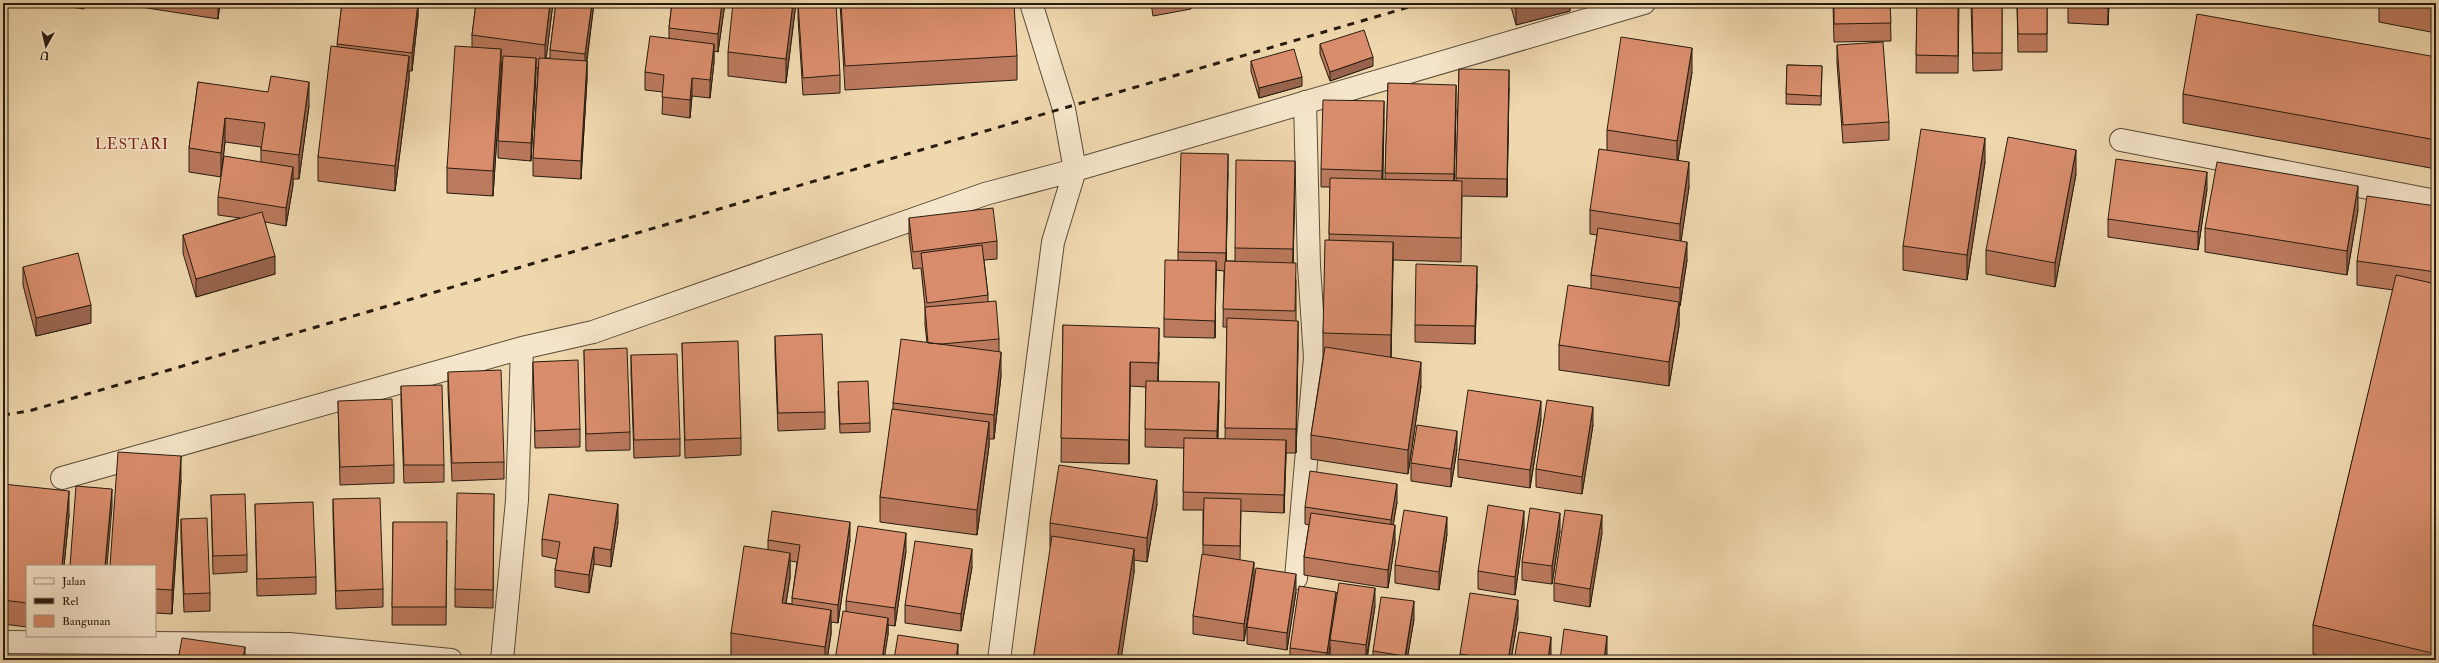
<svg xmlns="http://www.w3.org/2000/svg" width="2439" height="663" viewBox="0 0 2439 663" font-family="'IM FELL Double Pica',serif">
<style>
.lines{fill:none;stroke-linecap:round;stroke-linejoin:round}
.minor-casing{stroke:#594b37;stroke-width:24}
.minor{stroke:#f5e5ca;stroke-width:22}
.rail{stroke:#271c0f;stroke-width:3;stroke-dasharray:7 7;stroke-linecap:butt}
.wall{fill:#bb795d;stroke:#271c0f;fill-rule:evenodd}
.shaded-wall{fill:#98634c;stroke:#271c0f}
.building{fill:#d98d6c;stroke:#271c0f}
.labels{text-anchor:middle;stroke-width:3;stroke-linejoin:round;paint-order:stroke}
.quarter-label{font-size:15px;letter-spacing:1px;fill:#7a1f14;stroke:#f5e5ca}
</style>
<rect width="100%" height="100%" fill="#efd7ae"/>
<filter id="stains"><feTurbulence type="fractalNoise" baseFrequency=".005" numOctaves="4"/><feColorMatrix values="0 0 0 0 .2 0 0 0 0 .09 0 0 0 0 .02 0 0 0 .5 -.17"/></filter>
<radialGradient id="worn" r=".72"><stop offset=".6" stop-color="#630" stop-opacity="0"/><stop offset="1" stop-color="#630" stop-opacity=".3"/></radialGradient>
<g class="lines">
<g class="minor-casing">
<path id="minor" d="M2121 140 2436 201
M62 478 522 348 593 332 985 194 1075 170 1644 3
M1296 578 1315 358 1309 266 1305 102
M3 642 289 644 451 660
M502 660 517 500 522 348
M999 660 1053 242 1075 170 1064 109 1031 3"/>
</g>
<use href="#minor" class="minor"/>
<path class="rail" d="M3 415 29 411 1423 3"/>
</g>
<path class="wall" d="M46 3H85L84 9Z
M134 3H220L218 19 134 6Z
M342 3H422L421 7 418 6V16L412 71H409V80L395 191 318 181V157L337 47Z
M476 3H553L546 58H550V50L556 3H594L587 61V79L581 179 533 176V158L538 68H536L531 161 498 158V141L502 63H501V74L493 196 447 193V168L472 47V35Z
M672 3H725L718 52 714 51V62L710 98 692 96 690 118 662 114 663 92 645 90V72L669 39V28Z
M796 3 786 83 728 76V52Z
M798 3 840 75V93L803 95 798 18Z
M840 3H997L1017 56V80L845 90Z
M1151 3H1191V9L1153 16Z
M1510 3H1570V11L1516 25Z
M1833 3H1890L1891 41 1834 42Z
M1917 3H1959L1958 73H1916Z
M1971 3H2002V70L1973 71Z
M2017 3H2047V52H2018Z
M2068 3H2109L2108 25 2068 23Z
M2379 3H2436V33L2379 22Z
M1320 44 1373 66 1330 81 1320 54Z
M1837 45 1889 122V140L1843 143 1837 63Z
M2436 57V169L2183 123V94Z
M1251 61 1302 86 1259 98 1251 71Z
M1787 65 1822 66 1821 105 1786 104Z
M1459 69 1509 88 1507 197 1462 196 1461 262 1393 260 1391 357 1421 386 1408 474 1311 459V435L1323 357V333L1329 240 1330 187H1321V169L1384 119 1383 179 1385 180 1388 83 1456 109 1454 181H1456Z
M1692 72 1678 161 1689 187 1681 241 1687 260 1680 306H1679V326L1669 386 1559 370V345L1591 289V275L1597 235 1590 234V210L1607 150V130Z
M198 82 309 106 299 179H293V185L286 226 265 222 275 274 196 297 183 253V235L240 218 218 215V197L261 162V147L225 142 221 177 189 172V148Z
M1985 162 1967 280 1903 270V246Z
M1228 172 1226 261H1235V248L1295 179 1293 263 1296 281V320L1298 345 1296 453H1286L1284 513 1241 511 1240 560 1254 579 1244 641 1193 634V616L1203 554V510H1183L1184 448 1145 447 1146 387 1130 386 1129 464 1061 462 1063 325 1159 352 1158 381 1219 400 1218 439H1225L1227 327H1223L1224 271 1216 270 1215 338 1164 337V319L1178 260V252Z
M2076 174 2055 287 1986 274V250Z
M2207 189 2198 250 2108 237V219Z
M2436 206V660H2337L2313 654V625L2393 290 2357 285V261Z
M2358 210 2347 275 2205 252V228Z
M909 218 997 241V259L984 260 988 295V301L999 339V352L1001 376 994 439H989V446L977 535 880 522V497L893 409V403L927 343 925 325V307L921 268 913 269 909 236Z
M23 267 91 323 36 336 23 285Z
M1477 284 1475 344 1415 342V325Z
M775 336 825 412V429L778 431 775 354Z
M682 343 741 438V455L685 458Z
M584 350 630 432V450L586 451Z
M631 355 680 439V456L634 458 631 373Z
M533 362 580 429V447L535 448Z
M448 372 504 462V479L452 481 448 389Z
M401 386 444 465V482L404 483 401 404Z
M838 391 870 423V432L840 433Z
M338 401 394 465V483L340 485Z
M1541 419 1530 488 1458 477V459Z
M1593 425 1582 494 1536 487V469Z
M1457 449 1451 487 1411 481V463Z
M181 480 172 614 155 613V566Z
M3 484 69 515 64 566H27V627L3 624Z
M494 494 493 608 455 607V589Z
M211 495 247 555V572L213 574Z
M333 499 383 589V607L336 609 333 516Z
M1397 502 1393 525 1395 543 1388 588 1304 575V557L1309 525 1305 524V507Z
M255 504 316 577V594L257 596Z
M1157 504 1147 562 1134 560V573L1050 547V523Z
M181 519 210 593V611L184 612 181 536Z
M393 522 447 540 446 625H392Z
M618 522 611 567 594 564 589 593 555 587V570L557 559 542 556V539Z
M1524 529 1515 595 1478 589V571Z
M1560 531 1552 584 1522 580V562Z
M1602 533 1590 607 1554 601V583Z
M1447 534 1439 590 1395 583V565Z
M768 540H850L838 623 831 622V634L827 660H751L731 657V633L768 550ZM790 561 797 562 792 598V604L786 603 790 578Z
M906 551 895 626 888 625V635L846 611V601Z
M972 567 961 631 905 623V605Z
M1296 592 1287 650 1247 644V627Z
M1336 603 1375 606 1367 660H1347L1330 658V647L1328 660H1290V648Z
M1518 618 1511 660H1460V654Z
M1414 619 1407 660H1373V651Z"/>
<path class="shaded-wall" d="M218 3H220L218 19Z
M418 3V16L412 71V53Z
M550 3H553L545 69V45Z
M592 3H594L585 72V54Z
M722 3H725L718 52V34Z
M793 3H796L786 83V59Z
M1532 3H1570V11L1516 25V7Z
M1597 3H1609L1597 7Z
M2108 3H2109L2108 25Z
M714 44V62L710 98V80Z
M1692 48V72L1677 165V141Z
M501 49V74L493 196V171Z
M409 56V80L395 191V166Z
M1373 57V66L1330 81V72Z
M536 58V76L531 161V143Z
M587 61V79L581 179V161Z
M1509 70V88L1507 197V179Z
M1302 77V86L1259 98V88Z
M692 78V96L690 118V100Z
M309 82V106L299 179V155Z
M1456 85V109L1454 198V174Z
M1384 101V119L1382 188V171Z
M225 118V142L221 177V153Z
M1985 138V162L1967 280V255Z
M2076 150V174L2055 287V263Z
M1228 154V172L1226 271V253Z
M1295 161V179L1293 267V249Z
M1689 162V187L1680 248V224Z
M293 167V185L286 226V208Z
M2207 172V189L2198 250V232Z
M2358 186V210L2347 275V251Z
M1393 242V266L1391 359V335Z
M1687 242V260L1680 306V288Z
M275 256V274L196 297V279Z
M1216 261V279L1215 338V321Z
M1477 266V284L1475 344V326Z
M1679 302V326L1669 386V362Z
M91 305V323L36 336V318Z
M1298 321V345L1296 453V429Z
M1159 328V352L1158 387V363Z
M1001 352V376L994 439V415Z
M1130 362V386L1129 464V440Z
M1421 362V386L1408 474V450Z
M1219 382V400L1217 449V431Z
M1541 401V419L1530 488V470Z
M1593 407V425L1582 494V477Z
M989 422V446L977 535V510Z
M1457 431V449L1451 487V469Z
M1286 440V458L1284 513V495Z
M181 456V480L172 614V590Z
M1157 480V504L1147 562V538Z
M1397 484V502L1391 538V520Z
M112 489V507L107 566H105Z
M69 491V515L64 566H62Z
M618 504V522L611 567V550Z
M1524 511V529L1515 595V577Z
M1560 513V531L1552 584V566Z
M1602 515V533L1590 607V589Z
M1447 517V534L1439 590V572Z
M850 522V540L838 623V605Z
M1395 525V543L1388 588V570Z
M906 533V551L895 626V608Z
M594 547V564L589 593V575Z
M972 549V567L961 631V614Z
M1134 549V573L1121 660H1117Z
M790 553V578L782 627V603Z
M1254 562V579L1244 641V624Z
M1296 574V592L1287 650V633Z
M1375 588V606L1366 660V645Z
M1336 592V610L1330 640V647L1328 660H1327V653Z
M1518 600V618L1511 660H1508Z
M1414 601V619L1407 660H1405Z
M831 610V634L827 660H825V647Z
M888 618V635L884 660H882Z
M1607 636V660H1604Z
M2436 636V660H2432V653Z
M1551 637V660H1548Z
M958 644V660H956Z
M245 647V660H243Z"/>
<path class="building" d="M342 3H418L412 53 337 44Z
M476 3H550L545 45 472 35Z
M556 3H592L585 54 550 50Z
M672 3H722L718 34 669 28Z
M733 3H793L786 59 728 52Z
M798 3H836L840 75 803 78Z
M841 3H997V4L1014 3 1017 56 845 66Z
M1152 3H1174L1153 7Z
M1515 3H1532L1516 7Z
M1834 3H1890L1891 23 1834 24Z
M1917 3H1958V56L1916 55Z
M1972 3H2002V53H1973Z
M2017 3H2047V34H2018Z
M2068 3H2108V8L2068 5Z
M2407 3H2436V8Z
M2197 14 2436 57V140L2183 94Z
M1364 30 1373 57 1330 72 1320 44Z
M650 36 714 44 710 80 692 78 690 100 662 97 664 75 645 72Z
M1621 37 1692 48 1677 141 1607 130Z
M1883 42 1889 122 1843 125 1837 45Z
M331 46 409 56 395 166 318 157Z
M455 46 501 49 493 171 447 168Z
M1294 49 1302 77 1259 88 1251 61Z
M503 56 536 58 531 143 498 141Z
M539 58 587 61 581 161 533 158Z
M1787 65 1822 66 1821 96 1786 94Z
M1459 69 1509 70 1507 179 1456 178Z
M271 76 309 82 299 155 261 150 265 123 225 118 221 153 189 148 198 82 268 92Z
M1388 83 1456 85 1454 174 1385 173Z
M1323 100 1384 101 1382 171 1321 169Z
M1921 129 1985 138 1967 255 1903 246Z
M2008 137 2076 150 2055 263 1986 250Z
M1599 149 1689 162 1680 224 1590 210Z
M1181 153 1228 154 1226 253 1178 252Z
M224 156 293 167 286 208 218 197Z
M2116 159 2207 172 2198 232 2108 219Z
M1236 160 1295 161 1293 249 1235 248Z
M2217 162 2358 186 2347 251 2205 228Z
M1330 178 1462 181 1461 238 1329 234Z
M2367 196 2436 206V272L2357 261Z
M993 208 997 241 913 252 909 218Z
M262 212 275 256 196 279 183 235Z
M1598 228 1687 242 1680 288 1591 275Z
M1325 240 1393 242 1391 335 1323 333Z
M982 245 988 295 927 303 921 253Z
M78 253 91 305 36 318 23 267Z
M1165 260 1216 261 1215 321 1164 319Z
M1225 261 1296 263 1295 311 1223 309Z
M1416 264 1477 266 1475 326 1415 325Z
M2396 275 2436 284V636L2432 653 2313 625Z
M1568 285 1679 302 1669 362 1559 345Z
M996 301 999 339 941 344 928 343 925 307Z
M1227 318 1298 321 1296 429 1225 428Z
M1063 325 1159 328 1158 363 1130 362 1129 440 1061 438Z
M822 334 825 412 778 413 775 336Z
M901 339 1001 352 994 415 893 403Z
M738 341 741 438 685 440 682 343Z
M1325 347 1421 362 1408 450 1311 435Z
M627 348 630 432 586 434 584 350Z
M677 354 680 439 634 440 631 355Z
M578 360 580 429 535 431 533 362Z
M501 370 504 462 452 463 448 372Z
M868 381 870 423 840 424 838 382Z
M1146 381 1219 382 1217 431 1145 429Z
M442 385 444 465H404L401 386Z
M1468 390 1541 401 1530 470 1458 459Z
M392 399 394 465 340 467 338 401Z
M1547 400 1593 407 1582 477 1536 469Z
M892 409 989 422 977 510 880 497Z
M1417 425 1457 431 1451 469 1411 463Z
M1184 438 1286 440 1284 495 1183 492Z
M118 452 181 456 172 590 155 589V566H110Z
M1059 465 1157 480 1147 538 1050 523Z
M1310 471 1397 484 1391 520 1305 507Z
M3 484 69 491 62 566H27V603L3 600Z
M76 486 112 489 105 566H70Z
M457 493 494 494 493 590 455 589Z
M245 494 247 555 213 556 211 495Z
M549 494 618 504 611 550 594 547 589 575 555 570 560 542 542 539Z
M380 498 383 589 336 591 333 499Z
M1204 498 1241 499 1240 546 1203 545Z
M313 502 316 577 257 579 255 504Z
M1488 505 1524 511 1515 577 1478 571Z
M1530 508 1560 513 1552 566 1522 562Z
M1404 510 1447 517 1439 572 1395 565Z
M1565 510 1602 515 1590 589 1554 583Z
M772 511 850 522 838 605 792 598 800 545 768 540Z
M1311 513 1395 525 1388 570 1304 557Z
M207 518 210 593 184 594 181 519Z
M393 522H447L446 607H392Z
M858 526 906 533 895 608 846 601Z
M1052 536 1134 549 1117 660H1033Z
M915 541 972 549 961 614 905 605Z
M744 546 790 553 782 603 831 610 825 647 731 633Z
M1202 554 1254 562 1244 624 1193 616Z
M1256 568 1296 574 1287 633 1247 627Z
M1339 583 1375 588 1366 645 1330 640Z
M1299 586 1336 592 1327 653 1290 648Z
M1470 593 1518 600 1508 660H1499L1460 654Z
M1381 597 1414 601 1405 656 1373 651Z
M843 611 888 618 882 660H835Z
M1564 629 1607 636 1604 660H1560Z
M1519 632 1551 637 1548 660H1514Z
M898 635 958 644 956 660H894Z
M182 638 245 647 243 660H178Z"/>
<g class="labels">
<g class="quarter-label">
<text x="132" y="149">LESTARI</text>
</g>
</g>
<rect width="2439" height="663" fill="none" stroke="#efd7ae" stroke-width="16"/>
<rect x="4" y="4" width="2431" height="655" fill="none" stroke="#271c0f" stroke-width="2"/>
<rect x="8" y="8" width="2423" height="647" fill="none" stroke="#271c0f"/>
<rect x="26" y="565" width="130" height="72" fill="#f5e5ca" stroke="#a3957f"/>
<rect x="34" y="578" width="20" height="6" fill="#f5e5ca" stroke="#a3957f"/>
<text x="62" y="585" font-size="12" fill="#271c0f">Jalan</text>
<rect x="34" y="598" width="20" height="6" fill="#271c0f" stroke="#a3957f"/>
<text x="62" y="605" font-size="12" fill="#271c0f">Rel</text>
<rect x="34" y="615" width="20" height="12" fill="#d98d6c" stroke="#a3957f"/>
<text x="62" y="625" font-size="12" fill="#271c0f">Bangunan</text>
<g transform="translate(46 46) rotate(188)" stroke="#f5e5ca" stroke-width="3" paint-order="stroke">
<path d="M0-3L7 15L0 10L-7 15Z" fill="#271c0f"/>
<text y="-6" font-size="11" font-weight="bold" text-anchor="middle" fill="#271c0f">U</text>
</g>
<rect width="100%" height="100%" filter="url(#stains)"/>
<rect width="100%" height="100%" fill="url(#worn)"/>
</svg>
